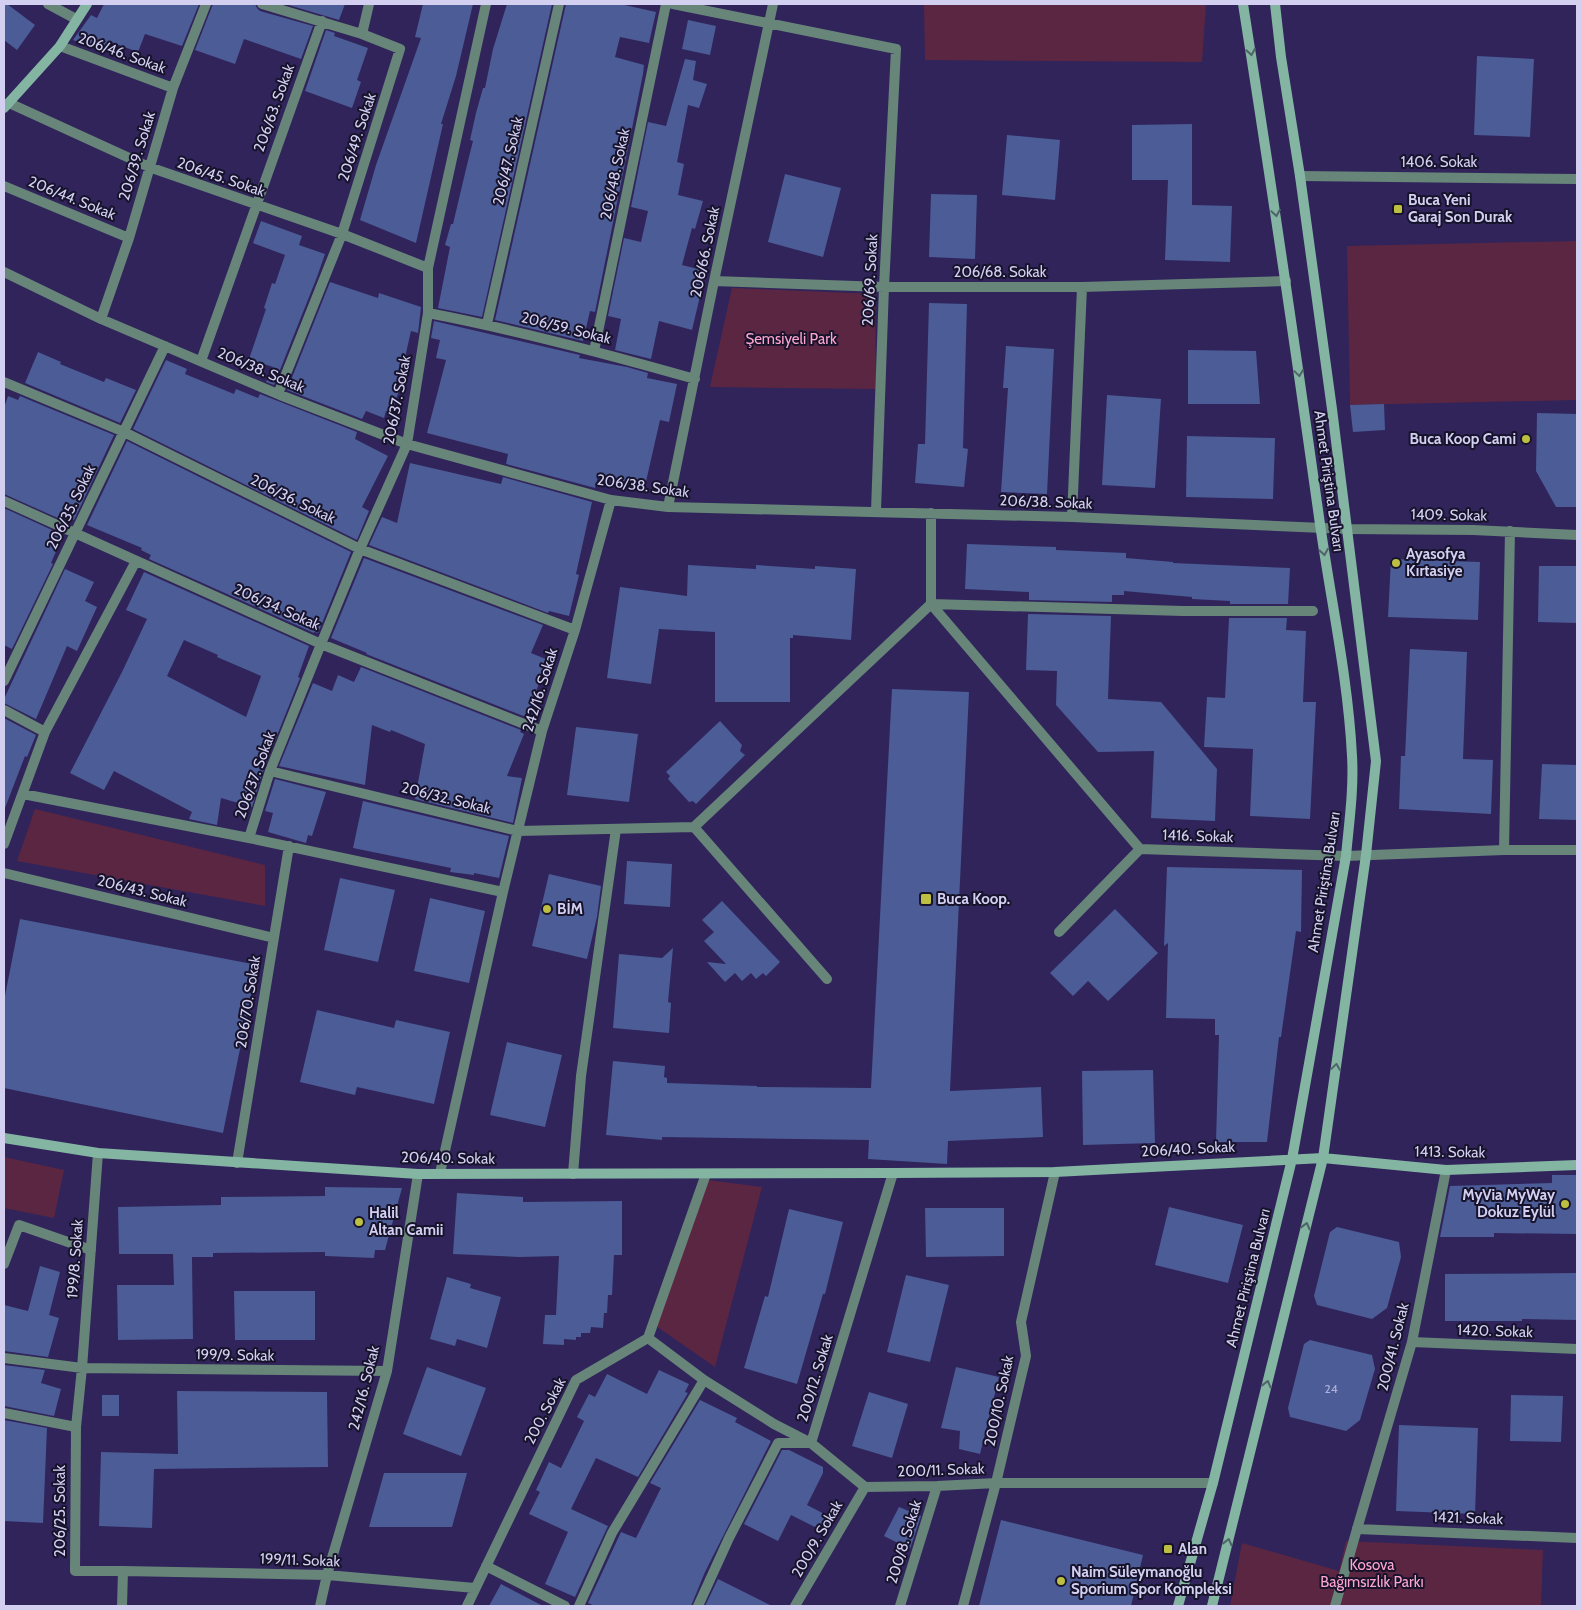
<svg xmlns="http://www.w3.org/2000/svg" width="1581" height="1610" viewBox="0 0 1581 1610" font-family="Cabin,sans-serif">
<style>
.green{fill:#5b2642}
.building{fill:#4b5c96;fill-rule:evenodd}
.lines{fill:none;stroke-linecap:round;stroke-linejoin:round}
.pedestrian{stroke:#678579;stroke-width:10}
.minor{stroke:#678579;stroke-width:10}
.secondary{stroke:#84b5a3;stroke-width:10}
.oneway{stroke:#4e6467}
.poi-dot{fill:#bdbf43;stroke:#17132b;stroke-width:2}
.labels{text-anchor:middle;stroke-width:4;stroke-linejoin:round;paint-order:stroke}
.number-label{font-size:12px;fill:#b0b2da}
.street-label{font-size:15px;fill:#d2cff1;stroke:#17132b}
.poi-label{font-size:15px;font-weight:bold;fill:#d2cff1;stroke:#17132b;text-anchor:start}
.park-label{font-size:15px;fill:#fea5cf;stroke:#17132b}
</style>
<rect width="100%" height="100%" fill="#30245b"/>
<path class="green" d="M924 4H1206L1202 62 925 60Z
M1577 241V400L1350 405 1347 246Z
M732 288 875 294 876 389 710 387Z
M35 809 265 865V906L17 861Z
M4 1157 64 1170 54 1218 4 1208Z
M708 1180 762 1187 715 1367 656 1326Z
M1346 1541 1543 1550 1541 1606H1230L1242 1543 1339 1571Z"/>
<path class="building" d="M4 4H7L35 25 17 50 4 40Z
M104 4H199L182 46 145 34 138 52 108 41 104 52 73 40 91 15 97 18Z
M213 4H255L257 8 260 11 313 26 301 59 244 39 235 64 195 50Z
M285 4H345L339 20Z
M423 4H473L456 76 441 124H443L416 243 360 220 376 165 421 38 415 37Z
M507 4H552L482 317 438 308 450 247 445 245 451 224H453L466 169 473 141 470 140 476 113 483 88H485L493 49Z
M566 4H620L656 12 649 43 620 37 615 57 644 65 643 74 595 312 590 311 583 341 495 320Z
M688 20 716 26 710 55 682 49Z
M326 30 335 33 334 36 368 48 357 80 361 82 352 108 305 91Z
M1477 56 1534 59 1530 137 1474 135Z
M685 59 696 61 693 80 707 84 699 108 688 105 677 162 684 164 678 195 703 201 695 229 692 228 682 265 706 271 692 330 659 321 651 359 615 350 621 319 608 316 624 238 641 242 648 211 631 207 648 122 666 126Z
M1192 124V205L1232 206 1230 262 1165 260 1168 180H1132V125Z
M1007 135 1060 140 1055 200 1002 195Z
M785 174 841 188 823 257 768 242Z
M931 194 977 195 975 259 929 257Z
M261 221 302 236 299 245 325 254 317 277 274 385 266 382 273 367 249 359 266 309 264 308 272 283 275 284 285 255 253 243Z
M330 282 378 298 379 293 421 307 418 333 411 331 404 362 405 363 400 388 391 413 386 411 384 418 366 411 362 419 287 390Z
M929 303 967 304 963 448 968 449 964 487 915 483 918 444H925Z
M434 321 580 355 579 358 627 367 648 373 647 378 677 384 669 422 660 420 645 486 598 476 595 488 506 464 508 454 427 433 446 360 436 358 440 340 431 338Z
M1006 346 1054 349 1047 494 1001 492 1008 388H1003Z
M1188 350 1256 351 1260 404H1188Z
M38 352 61 362 60 364 104 382 106 378 136 390 120 423 25 383Z
M166 360 187 369 185 374 234 394 236 389 258 398 260 394 357 432 355 439 388 456 362 507 369 511 357 540 133 429Z
M1107 395 1161 399 1155 488 1102 485Z
M8 396 18 400 20 396 114 435 74 520 71 519 69 523 4 494V408Z
M1384 404 1385 430 1353 432 1350 405Z
M1537 413 1577 414V507H1556L1536 471Z
M1187 436 1275 438 1273 499 1186 497Z
M127 441 351 552 318 633 314 632V633L149 559 151 555 141 550 142 548 87 525Z
M410 463 501 484 503 477 592 502 576 574 579 575 569 616 549 611 548 613 369 545 382 517 397 523Z
M4 508 63 535 51 563 53 564 12 649 4 645Z
M967 544 1056 547V550L1126 553V558L1173 562V563L1290 568 1288 604H1230V601L1192 599V597L1124 591V595H1112V602L1029 600V592L965 589Z
M364 558 543 625 531 653 548 660 526 717 366 654 367 653 331 638Z
M1391 559 1480 562 1478 620 1388 617Z
M688 565 756 569V565L815 569V566L856 569 851 640 793 635V638H790V702H715V632L659 629 651 684 607 678 620 587 687 596Z
M1539 566H1577V623L1538 622Z
M65 569 94 582 85 601 97 607 77 651 67 646 36 719 4 703V699Z
M144 572 309 646 298 677 300 678 264 768 252 807 221 798 217 825 189 819 192 812 114 771 104 790 70 773 122 672 147 619 126 610ZM184 640 218 655 217 657 261 676 246 717 167 676Z
M1028 614 1111 616 1108 699 1161 702 1217 769 1215 821 1151 818 1154 751 1098 752 1056 705 1057 671 1026 670Z
M1229 618H1287L1286 630 1306 631 1303 702H1316L1310 819 1250 816 1253 749 1204 747 1207 697 1225 698Z
M1410 649 1467 652 1463 759 1493 760 1491 814 1399 809 1401 756H1405Z
M361 667 521 730 520 732 524 734 507 776 522 778 513 823 415 799 425 744 391 730 390 732 372 725 365 785 279 766 313 683 332 691 338 675 354 682Z
M892 689 969 692 950 1091 1041 1087 1043 1137 948 1141 947 1164 868 1159 869 1140 662 1137V1140L606 1135 613 1061 665 1066 664 1077 667 1078V1083L757 1086V1087L871 1088Z
M4 718 36 735 27 757 25 756 5 808Z
M720 721 742 745 740 751 745 755 696 804 693 801 689 802 668 779 670 776 666 772Z
M576 727 638 734 629 802 567 795Z
M1542 764 1577 765V820L1539 819Z
M275 779 326 792 312 836 308 835 306 843 268 832 273 813 265 811Z
M363 801 509 836 499 878 474 873V875L450 872 451 868 353 848Z
M627 861 672 864 670 907 624 904Z
M1167 867 1302 870 1301 932 1296 931 1281 1037H1279L1267 1142H1216L1219 1035H1215V1019L1166 1018 1168 943 1164 946Z
M549 874 601 886 597 917 587 959 532 946Z
M340 878 395 890 378 962 324 950Z
M430 898 485 911 469 983 414 971Z
M722 901 780 962 766 976 763 973 756 979 751 973 742 981 735 973 725 982 707 962 726 964 704 941 714 932 702 920Z
M1115 909 1158 953 1108 1001 1088 981 1073 996 1050 973Z
M20 919 257 965 223 1133 163 1121 4 1088V1001Z
M673 948 668 1002 671 1003 669 1033 613 1028 619 954 662 958Z
M317 1010 394 1028 396 1020 450 1032 434 1104 357 1087 355 1095 300 1082Z
M507 1042 562 1055 545 1127 490 1115Z
M1153 1070 1155 1143 1083 1145 1082 1071Z
M1552 1175H1577V1234L1494 1233V1237H1440L1450 1186 1552 1183Z
M325 1187 402 1188 385 1250H375L374 1258 325 1256V1252L213 1253V1257H192L193 1339 118 1340 117 1285H174L173 1254H119L118 1207 221 1205V1197L325 1196Z
M457 1193 523 1197V1202L622 1201V1255H614L612 1295H608L607 1313H604L603 1328 591 1327 590 1333H581V1337H576V1340L564 1339V1345L543 1344 545 1315H556L559 1256 520 1257 453 1254Z
M1169 1207 1243 1225 1228 1283 1155 1265Z
M925 1208H1004V1256L926 1257Z
M789 1209 843 1222 825 1294H823L797 1384 744 1368 765 1296 768 1297Z
M1337 1227 1399 1242 1401 1257 1387 1308 1372 1319 1317 1305 1314 1296 1330 1232Z
M40 1266 60 1272 49 1315 59 1318 48 1357 4 1351V1305L28 1311Z
M1577 1273V1320L1522 1319V1321H1445V1274Z
M906 1275 949 1285 930 1362 887 1352Z
M447 1277 471 1284 470 1288 501 1297 487 1348 457 1339 455 1346 430 1339Z
M234 1291H315V1340H235Z
M1310 1340 1372 1355 1375 1369 1360 1420 1346 1431 1290 1417 1288 1408 1304 1344Z
M4 1365 45 1370 41 1383 61 1389 54 1416 4 1406Z
M427 1367 486 1388 461 1456 403 1434Z
M956 1367 999 1377 980 1454 959 1449 960 1431 941 1428Z
M659 1370 689 1384 685 1392 688 1393 638 1477 596 1458 571 1509 608 1526 575 1597 545 1584 568 1532 529 1514 540 1492 536 1490 549 1462 561 1468 584 1421 577 1417 589 1394 595 1397 607 1374 647 1394Z
M177 1391 327 1392 328 1467 154 1469 152 1528 99 1526 101 1452 178 1454Z
M869 1392 908 1404 892 1458 852 1446Z
M102 1395H119V1416H102Z
M1511 1395 1563 1396 1561 1442 1510 1441Z
M700 1400 737 1418 735 1422 771 1441 705 1572 691 1606H595L588 1603 621 1532 636 1538 661 1488 650 1483Z
M4 1420 47 1428 43 1523 4 1521Z
M1399 1425 1478 1428 1475 1514 1396 1511Z
M782 1450H789L823 1467V1473L807 1505 834 1519 827 1533 791 1515 778 1541 744 1524Z
M384 1473H467L452 1527H369Z
M899 1507 921 1516 910 1549 884 1536Z
M1001 1520 1143 1555 1131 1606H979Z
M718 1579 772 1606H705Z
M501 1584 543 1606H489Z"/>
<g class="lines">
<path class="pedestrian" d="M1335 1606 1357 1529"/>
<path class="minor" d="M48 4 76 19
M262 4 362 34 400 49 342 234 278 394
M673 4 896 49 884 287 876 511
M362 34 369 4
M60 46 173 88
M9 103 149 167 342 234 428 268
M1300 176 1577 179
M4 186 129 238
M4 272 101 319 280 395 407 444 611 500 668 507 1072 517 1347 529 1473 530 1577 535
M714 281 884 287H1082L1286 281
M428 313C518 330 607 354 695 379
M101 319 129 238 173 88 206 4
M487 324 559 4
M594 351 666 4
M201 361 322 21
M4 382 124 432 360 549 575 630
M4 501 321 644 542 731
M668 507 714 281 773 4
M931 513V604
M1072 517 1082 287
M931 604 1140 849 1346 856 1504 850H1577
M931 604 1183 611H1313
M4 681 165 346
M4 710 45 732
M270 771 518 831 694 827
M23 794 249 838 503 892
M694 827 931 604
M694 827 827 979
M249 838 270 771 321 644 360 549 407 444 428 313V268L486 4
M4 844 45 732 136 561
M1504 850 1510 531
M4 873 274 938
M1059 932 1140 849
M98 1153 82 1368 76 1427 75 1571H123L122 1606
M237 1163 289 846
M1446 1170 1412 1342 1357 1529 1577 1538
M440 1173 503 892 542 731 575 630 611 500
M573 1174 581 1076 616 829
M4 1264 19 1225 91 1250
M648 1338 704 1380 774 1424 811 1443 865 1487 937 1486 996 1483H1213
M1412 1342 1577 1349
M4 1358 82 1368 387 1371
M4 1413 76 1427
M486 1566 565 1606
M123 1571 327 1575 475 1588
M320 1606 327 1575 387 1371 418 1174
M467 1606 576 1380 648 1338 706 1174
M579 1606 612 1533 704 1380
M698 1606 729 1538 778 1443H811L893 1173
M795 1606 865 1487
M900 1606 937 1486
M963 1606 996 1483 1026 1356 1021 1322 1055 1172"/>
<path class="secondary" d="M4 108 60 46 87 4
M4 1138 98 1153 418 1174 893 1173 1055 1172 1323 1158 1446 1170 1577 1165
M1178 1606 1213 1483 1292 1159 1346 856C1349 823 1354 789 1352 756 1348 676 1330 597 1319 517 1295 345 1270 175 1243 4
M1212 1606 1323 1158 1366 855 1376 761 1332 409 1300 176 1281 57 1275 4"/>
</g>
<defs><path id="oneway-chevron" d="M-2-3.5L2.5 0L-2 3.5" fill="none" stroke-width="1.6" stroke-linecap="round" stroke-linejoin="round" transform="scale(1.25)"/></defs>
<g class="oneway">
<use href="#oneway-chevron" transform="translate(1251 52) rotate(81)"/>
<use href="#oneway-chevron" transform="translate(1276 213) rotate(81)"/>
<use href="#oneway-chevron" transform="translate(1299 373) rotate(82)"/>
<use href="#oneway-chevron" transform="translate(1324 552) rotate(81)"/>
<use href="#oneway-chevron" transform="translate(1336 1067) rotate(-82)"/>
<use href="#oneway-chevron" transform="translate(1306 1226) rotate(-76)"/>
<use href="#oneway-chevron" transform="translate(1267 1384) rotate(-76)"/>
<use href="#oneway-chevron" transform="translate(1228 1542) rotate(-76)"/>
</g>
<g class="poi-dot">
<rect x="1393" y="204" width="10" height="10" rx="2.5"/>
<circle cx="1526" cy="439" r="5"/>
<circle cx="1396" cy="563" r="5"/>
<rect x="920" y="893" width="12" height="12" rx="2.5"/>
<circle cx="547" cy="909" r="5"/>
<circle cx="1565" cy="1204" r="5"/>
<circle cx="359" cy="1222" r="5"/>
<rect x="1163" y="1544" width="10" height="10" rx="2.5"/>
<circle cx="1061" cy="1581" r="5"/>
</g>
<g class="labels">
<g class="number-label">
<text x="1331" y="1393">24</text>
</g>
<g class="street-label">
<text transform="translate(122 53) rotate(20)" y="5">206/46. Sokak</text>
<text transform="translate(274 108) rotate(-70)" y="5">206/63. Sokak</text>
<text transform="translate(357 137) rotate(-72)" y="5">206/49. Sokak</text>
<text transform="translate(137 156) rotate(-73)" y="5">206/39. Sokak</text>
<text transform="translate(508 161) rotate(-77)" y="5">206/47. Sokak</text>
<text x="1439" y="167">1406. Sokak</text>
<text transform="translate(615 174) rotate(-78)" y="5">206/48. Sokak</text>
<text transform="translate(221 177) rotate(19)" y="5">206/45. Sokak</text>
<text transform="translate(72 198) rotate(22)" y="5">206/44. Sokak</text>
<text transform="translate(705 252) rotate(-78)" y="5">206/66. Sokak</text>
<text x="1000" y="277">206/68. Sokak</text>
<text transform="translate(870 280) rotate(-87)" y="5">206/69. Sokak</text>
<text transform="translate(566 328) rotate(14)" y="5">206/59. Sokak</text>
<text transform="translate(261 370) rotate(23)" y="5">206/38. Sokak</text>
<text transform="translate(397 400) rotate(-79)" y="5">206/37. Sokak</text>
<text transform="translate(1329 481) rotate(82)" y="5">Ahmet Piriştina Bulvarı</text>
<text transform="translate(643 486) rotate(8)" y="5">206/38. Sokak</text>
<text transform="translate(293 499) rotate(26)" y="5">206/36. Sokak</text>
<text transform="translate(1046 502) rotate(2)" y="5">206/38. Sokak</text>
<text transform="translate(71 507) rotate(-64)" y="5">206/35. Sokak</text>
<text transform="translate(1449 515) rotate(1)" y="5">1409. Sokak</text>
<text transform="translate(277 607) rotate(24)" y="5">206/34. Sokak</text>
<text transform="translate(540 690) rotate(-73)" y="5">242/16. Sokak</text>
<text transform="translate(255 775) rotate(-70)" y="5">206/37. Sokak</text>
<text transform="translate(446 798) rotate(14)" y="5">206/32. Sokak</text>
<text transform="translate(1198 836) rotate(2)" y="5">1416. Sokak</text>
<text transform="translate(1324 882) rotate(-81)" y="5">Ahmet Piriştina Bulvarı</text>
<text transform="translate(142 891) rotate(14)" y="5">206/43. Sokak</text>
<text transform="translate(248 1002) rotate(-81)" y="5">206/70. Sokak</text>
<text transform="translate(1188 1149) rotate(-3)" y="5">206/40. Sokak</text>
<text transform="translate(1450 1152) rotate(1)" y="5">1413. Sokak</text>
<text transform="translate(448 1158) rotate(1)" y="5">206/40. Sokak</text>
<text transform="translate(75 1259) rotate(-86)" y="5">199/8. Sokak</text>
<text transform="translate(1248 1278) rotate(-76)" y="5">Ahmet Piriştina Bulvarı</text>
<text transform="translate(1495 1331) rotate(2)" y="5">1420. Sokak</text>
<text transform="translate(1393 1347) rotate(-76)" y="5">200/41. Sokak</text>
<text transform="translate(235 1355) rotate(1)" y="5">199/9. Sokak</text>
<text transform="translate(815 1378) rotate(-73)" y="5">200/12. Sokak</text>
<text transform="translate(364 1388) rotate(-76)" y="5">242/16. Sokak</text>
<text transform="translate(999 1401) rotate(-78)" y="5">200/10. Sokak</text>
<text transform="translate(545 1411) rotate(-63)" y="5">200. Sokak</text>
<text transform="translate(941 1470) rotate(-2)" y="5">200/11. Sokak</text>
<text transform="translate(60 1511) rotate(-90)" y="5">206/25. Sokak</text>
<text transform="translate(1468 1518) rotate(2)" y="5">1421. Sokak</text>
<text transform="translate(817 1539) rotate(-60)" y="5">200/9. Sokak</text>
<text transform="translate(904 1542) rotate(-73)" y="5">200/8. Sokak</text>
<text transform="translate(300 1560) rotate(2)" y="5">199/11. Sokak</text>
</g>
<g class="poi-label">
<text x="1408" y="205">Buca Yeni<tspan x="1408" dy="17">Garaj Son Durak</tspan></text>
<text x="1516" y="444" text-anchor="end">Buca Koop Cami</text>
<text x="1406" y="559">Ayasofya<tspan x="1406" dy="17">Kırtasiye</tspan></text>
<text x="937" y="904">Buca Koop.</text>
<text x="557" y="914">BİM</text>
<text x="1555" y="1200" text-anchor="end">MyVia MyWay<tspan x="1555" dy="17">Dokuz Eylül</tspan></text>
<text x="369" y="1218">Halil<tspan x="369" dy="17">Altan Camii</tspan></text>
<text x="1178" y="1554">Alan</text>
<text x="1071" y="1577">Naim Süleymanoğlu<tspan x="1071" dy="17">Sporium Spor Kompleksi</tspan></text>
</g>
<g class="park-label">
<text x="791" y="344">Şemsiyeli Park</text>
<text x="1372" y="1570">Kosova<tspan x="1372" dy="17">Bağımsızlık Parkı</tspan></text>
</g>
</g>
<rect width="1581" height="1610" fill="none" stroke="#d2cff1" stroke-width="10"/>
</svg>
